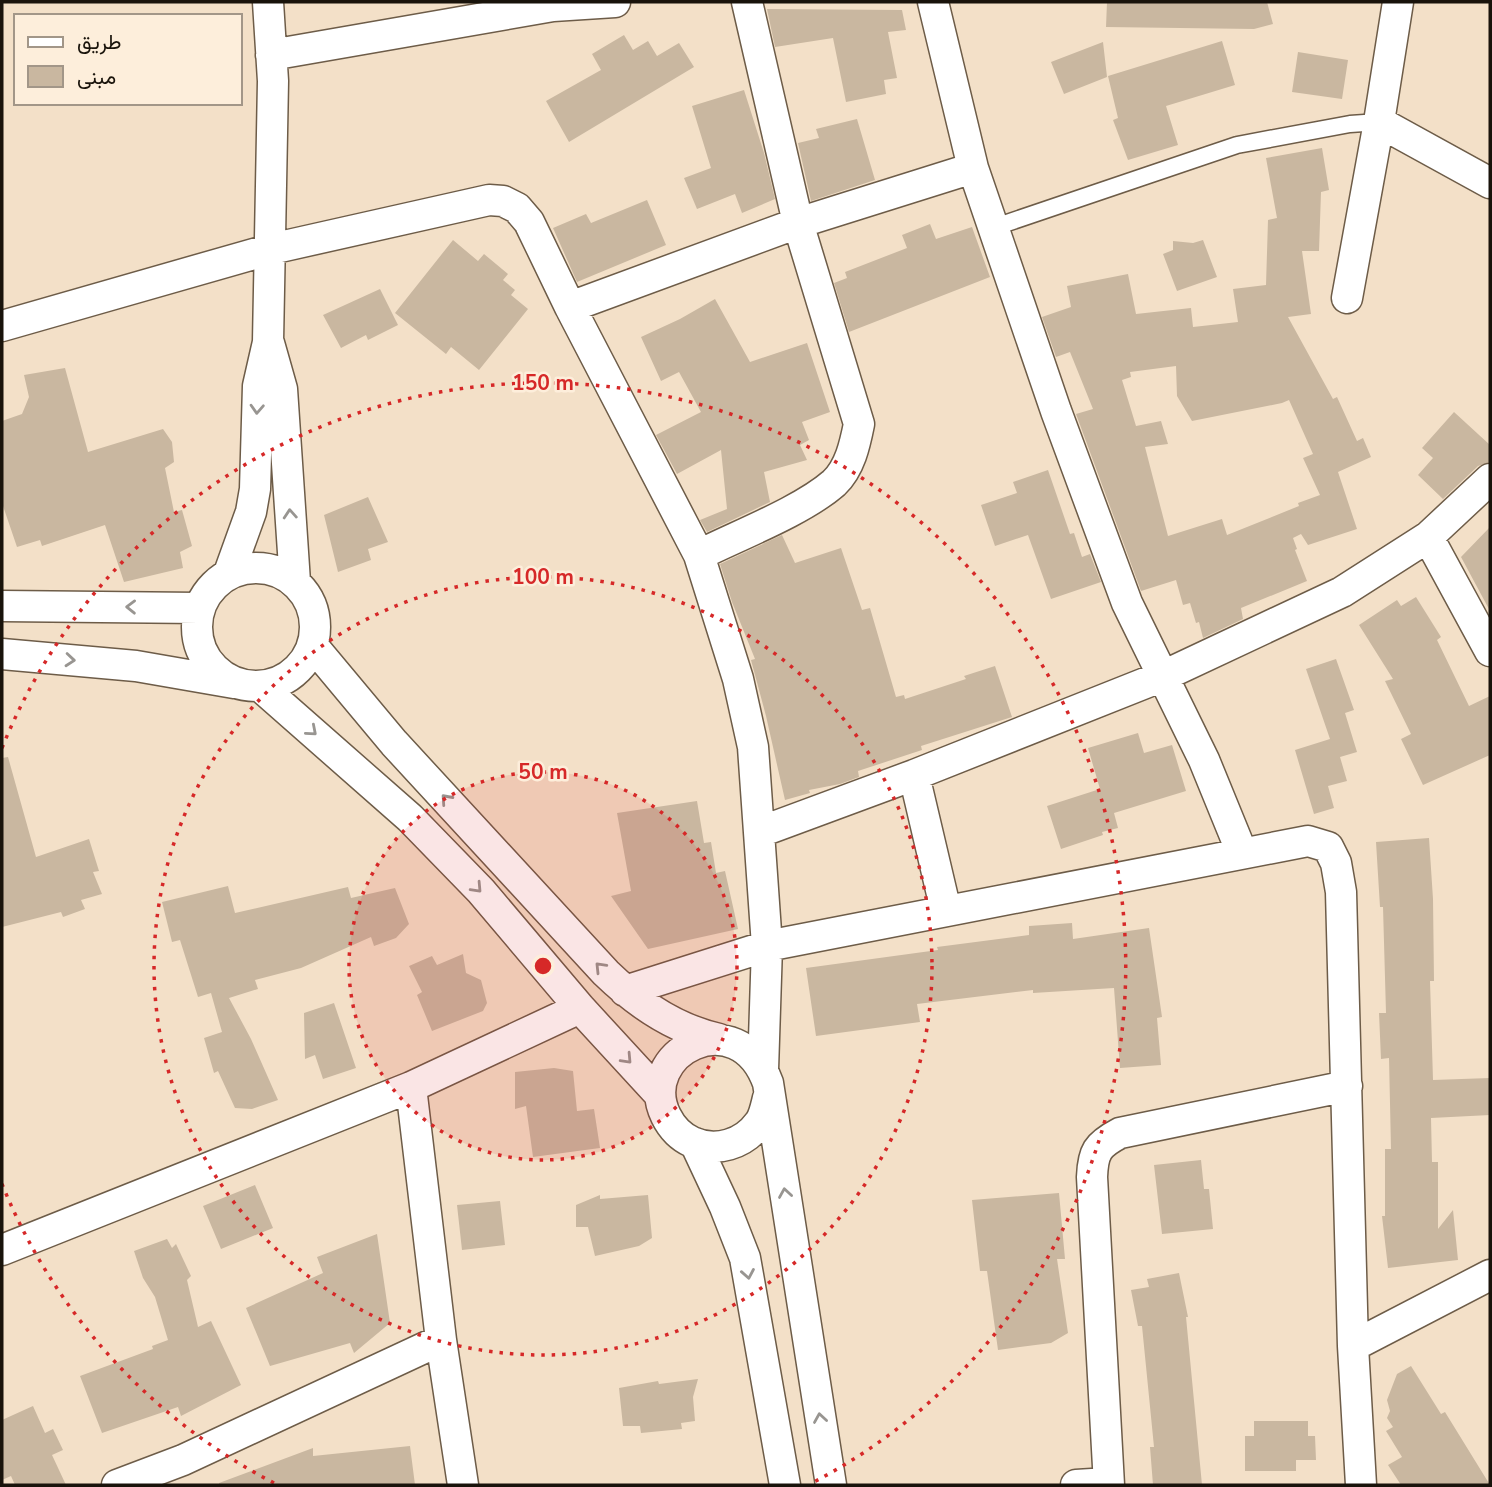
<svg xmlns="http://www.w3.org/2000/svg" width="1492" height="1487" viewBox="0 0 1492 1487" font-family="'Nunito Sans',Vazirmatn,sans-serif">
<style>
.building{fill:#c9b7a0;fill-rule:evenodd}
.lines{fill:none;stroke-linecap:round;stroke-linejoin:round}
.lane-casing{stroke:#6d5c48;stroke-width:19}
.street-casing{stroke:#6d5c48;stroke-width:33}
.lane{stroke:#fff;stroke-width:16}
.street{stroke:#fff;stroke-width:30}
.oneway{stroke:#989591}
.ring{fill:none;stroke:#d62828;stroke-width:3.5;stroke-dasharray:3.5 7}
.centre{fill:#d62828;stroke:#fdeedb;stroke-width:3.5}
.ring-label{font-size:21px;text-anchor:middle;font-weight:bold;fill:#d62828;stroke:#fdeedb;stroke-width:5;stroke-linejoin:round;paint-order:stroke}
</style>
<rect width="100%" height="100%" fill="#f3e0c8"/>
<path class="building" d="M1107 2H1267L1273 24 1254 29 1106 27Z
M767 9 902 10 906 30 888 32 897 78 884 80 886 94 846 102 833 38 775 47Z
M624 35 633 50 648 41 657 56 679 43 694 67 569 142 546 101 601 70 592 54Z
M1222 41 1235 85 1166 106 1178 145 1128 160 1113 120 1118 118 1108 76Z
M1103 42 1107 77 1064 94 1051 62Z
M1298 52 1348 60 1342 99 1292 92Z
M744 90 764 153 775 199 742 213 735 194 697 209 684 178 711 168 692 106Z
M857 119 875 180 811 201 798 143 819 138 816 129Z
M1322 148 1329 190 1321 192 1319 251H1302L1311 314 1288 317 1333 399 1337 397 1357 441 1363 438 1371 457 1338 472 1357 529 1308 545 1301 534 1293 538 1297 549 1295 550 1307 581 1241 608 1243 619 1203 638 1199 622 1196 623 1190 603 1183 605 1176 580 1141 591 1076 414 1093 409 1070 352 1056 357 1042 317 1071 307 1067 286 1128 274 1136 314 1191 308 1193 327 1238 322 1233 289 1266 285 1268 220 1277 218 1266 158ZM1176 366 1177 396 1192 421 1282 403 1289 400 1313 454 1303 458 1320 495 1298 503 1299 506 1227 535 1222 519 1168 536 1145 447 1168 444 1161 421 1136 426 1122 380 1131 377 1130 372Z
M647 200 666 245 577 282 553 228 586 214 591 223Z
M930 224 936 239 972 227 990 277 849 332 834 283 847 278 845 272 907 248 902 235Z
M453 240 478 261 484 254 508 274 503 280 515 290 511 295 528 309 479 370 451 347 446 354 395 313Z
M1203 240 1217 277 1177 291 1163 254 1173 250V241L1193 243Z
M380 289 398 325 368 340 366 335 341 348 323 315Z
M715 299 750 362 807 343 830 412 802 422 809 440 800 445 807 460 764 472 770 502 707 532 700 520 727 509 721 450 677 474 656 435 701 412 679 372 661 381 641 337 680 319Z
M65 368 88 452 163 429 172 442 174 462 165 468 174 512 182 510 192 546 180 552 183 568 124 582 105 525 42 546 40 540 17 547 2 503V421L22 414 29 397 24 375Z
M1454 412 1490 445V462L1478 466 1443 499 1418 475 1433 458 1422 448Z
M1048 470 1070 534 1074 533 1082 557 1090 554 1101 582 1051 599 1028 535 995 546 981 505 1017 493 1013 482Z
M368 497 388 542 368 549 371 560 338 572 324 515Z
M1490 527V611L1461 557Z
M782 535 795 563 841 548 862 610 870 608 896 697 904 695 905 699 966 679 964 676 995 666 1012 717 921 746 922 750 858 771 859 777 840 784 809 790 810 793 785 800 766 716 751 660 755 659 732 602 720 564Z
M1416 597 1441 637 1437 640 1469 706 1490 696V755L1423 785 1401 739 1411 734 1385 681 1393 679 1359 625 1397 600 1401 606Z
M1336 659 1354 710 1345 713 1357 752 1340 757 1347 781 1328 786 1334 808 1314 814 1295 750 1330 739 1306 669Z
M1138 733 1144 753 1172 745 1186 791 1114 813 1118 828 1102 832 1103 835 1061 849 1047 806 1100 789 1088 748Z
M8 757 36 857 89 839 99 871 93 872 102 894 81 900 85 909 63 917 61 912 2 927V758Z
M697 801 704 843 711 842 716 873 725 871 738 929 648 949 611 896 631 891 617 813Z
M1429 838 1433 899 1434 981H1430L1433 1080 1490 1078V1115L1431 1118 1432 1162H1438V1229L1453 1210 1458 1260 1388 1268 1382 1216H1385V1149H1391L1389 1058 1381 1059 1379 1013H1386L1383 907H1380L1376 842Z
M228 886 235 913 348 887 351 898 395 888 409 924 396 938 374 946 371 937 301 968 255 980 258 989 229 998 251 1039 278 1100 252 1109 235 1108 218 1071 214 1073 204 1038 222 1032 211 993 198 997 180 940 172 942 162 902Z
M1072 923 1073 939 1149 928 1162 1017 1157 1018 1161 1065 1120 1068 1114 988 1033 993V990L917 1004 920 1022 816 1036 806 968 938 950 937 947 1029 935V926Z
M463 954 466 973 481 980 487 1003 483 1011 432 1031 417 995 422 992 409 966 432 956 437 965Z
M334 1003 356 1068 323 1079 315 1055 305 1059 304 1013Z
M554 1068 573 1071 577 1111 594 1109 600 1148 533 1157 526 1106 515 1109V1072Z
M1201 1160 1204 1189H1209L1213 1229 1162 1234 1154 1165Z
M255 1185 273 1228 221 1249 203 1206Z
M1059 1193 1065 1259H1057L1068 1333 1051 1343 998 1350 987 1271H980L972 1200Z
M600 1195V1199L648 1195 652 1238 639 1246 595 1256 588 1227H576V1205Z
M500 1201 505 1245 462 1250 457 1205Z
M377 1234 390 1323 354 1353 350 1343 270 1366 246 1308 323 1273 317 1257Z
M167 1239 172 1248 176 1244 191 1276 187 1280 198 1327 211 1321 241 1385 181 1416 178 1407 102 1433 80 1376 153 1349 152 1346 168 1340 155 1297 143 1278 134 1251Z
M1179 1273 1188 1317H1186L1202 1485H1153L1150 1447H1154L1142 1326H1138L1131 1290 1149 1287 1147 1279Z
M1411 1366 1441 1414 1445 1412 1490 1485H1401L1388 1465 1402 1457 1386 1431 1393 1427 1387 1418 1390 1411 1387 1400 1397 1374Z
M698 1379 693 1397 695 1421 681 1423 682 1429 641 1433 640 1426H623L619 1388 658 1381 659 1384Z
M33 1406 45 1433 53 1429 63 1450 52 1455 66 1485H15L11 1476 2 1480V1420Z
M1254 1421H1308V1436H1315L1316 1460H1296V1471H1245V1436H1254Z
M410 1446 415 1485H219V1483L313 1448V1456Z"/>
<g class="lines">
<g class="lane-casing">
<path id="lane" d="M995 227 1237 145 1350 124 1379 122"/>
</g>
<g class="street-casing">
<path id="street" d="M933 2 973 168 1056 411 1127 603 1204 760 1242 853
M271 55 553 6 615 2
M1379 122 1490 183
M1347 298 1379 122 1398 2
M570 307 798 223 973 168
M2 326 271 249 489 200 503 201 517 208 529 222 570 307 699 555 738 679 753 747 767 946 763 1070
M269 343 282 389 295 582
M1428 537 1490 651
M699 555C739 535 802 511 834 483 850 468 855 444 859 424L798 223 747 2
M197 627a59 59 0 1 1 118 0a59 59 0 1 1-118 0Z
M229 573 251 512 255 489 258 386 268 342 273 81 268 2
M2 606 199 608
M313 646 394 743 606 973C638 1004 675 1029 719 1039
M2 654 136 666 234 683
M261 687 410 818 481 891 580 1008 660 1095
M914 775 946 911
M760 832 914 775 1163 676 1342 592 1428 537 1490 479
M625 991 767 946 1308 841 1328 847 1336 863 1341 892 1353 1346 1361 1485
M411 1087 441 1340 463 1485
M768 1098C766 1106 764 1117 759 1123 744 1144 716 1153 692 1142 681 1137 672 1128 666 1116 635 1053 738 999 768 1083L831 1485
M695 1143 725 1207 745 1258 785 1485
M2 1250 411 1087 580 1008
M1353 1346 1490 1275
M117 1485 183 1460 441 1340
M1076 1485 1108 1483
M1109 1485 1092 1177C1093 1152 1097 1145 1120 1133L1347 1086"/>
</g>
<use href="#lane" class="lane"/>
<use href="#street" class="street"/>
</g>
<defs><path id="oneway-chevron" d="M-2-3.5L2.5 0L-2 3.5" fill="none" stroke-width="1.6" stroke-linecap="round" stroke-linejoin="round" transform="scale(1.75)"/></defs>
<g class="oneway">
<use href="#oneway-chevron" transform="translate(257 409) rotate(93)"/>
<use href="#oneway-chevron" transform="translate(290 514) rotate(-94)"/>
<use href="#oneway-chevron" transform="translate(131 607) rotate(-179)"/>
<use href="#oneway-chevron" transform="translate(70 660) rotate(5)"/>
<use href="#oneway-chevron" transform="translate(312 731) rotate(41)"/>
<use href="#oneway-chevron" transform="translate(446 799) rotate(-132)"/>
<use href="#oneway-chevron" transform="translate(477 888) rotate(47)"/>
<use href="#oneway-chevron" transform="translate(600 967) rotate(-134)"/>
<use href="#oneway-chevron" transform="translate(627 1059) rotate(47)"/>
<use href="#oneway-chevron" transform="translate(785 1193) rotate(-99)"/>
<use href="#oneway-chevron" transform="translate(748 1274) rotate(80)"/>
<use href="#oneway-chevron" transform="translate(820 1418) rotate(-99)"/>
</g>
<circle cx="543" cy="966" r="194" fill="#d62828" fill-opacity=".12"/>
<g class="ring">
<circle cx="543" cy="966" r="194"/>
<circle cx="543" cy="966" r="389"/>
<path d="M274 1483A583 583 0 0 1 2 1184M2 748A583 583 0 1 1 812 1483"/>
</g>
<circle cx="543" cy="966" r="10" class="centre"/>
<g class="ring-label">
<text x="543" y="390">150 m</text>
<text x="543" y="584">100 m</text>
<text x="543" y="779">50 m</text>
</g>
<rect width="1492" height="1487" fill="none" stroke="#19130b" stroke-width="7"/>
<rect x="14" y="14" width="228" height="91" fill="#fdeedb" stroke="#a29688" stroke-width="2"/>
<rect x="28" y="37" width="35" height="10" fill="#ffffff" stroke="#a29688" stroke-width="2"/>
<text x="77" y="49" font-size="21" fill="#19130b">طريق</text>
<rect x="28" y="66" width="35" height="21" fill="#c9b7a0" stroke="#a29688" stroke-width="2"/>
<text x="77" y="84" font-size="21" fill="#19130b">مبنى</text>
</svg>
